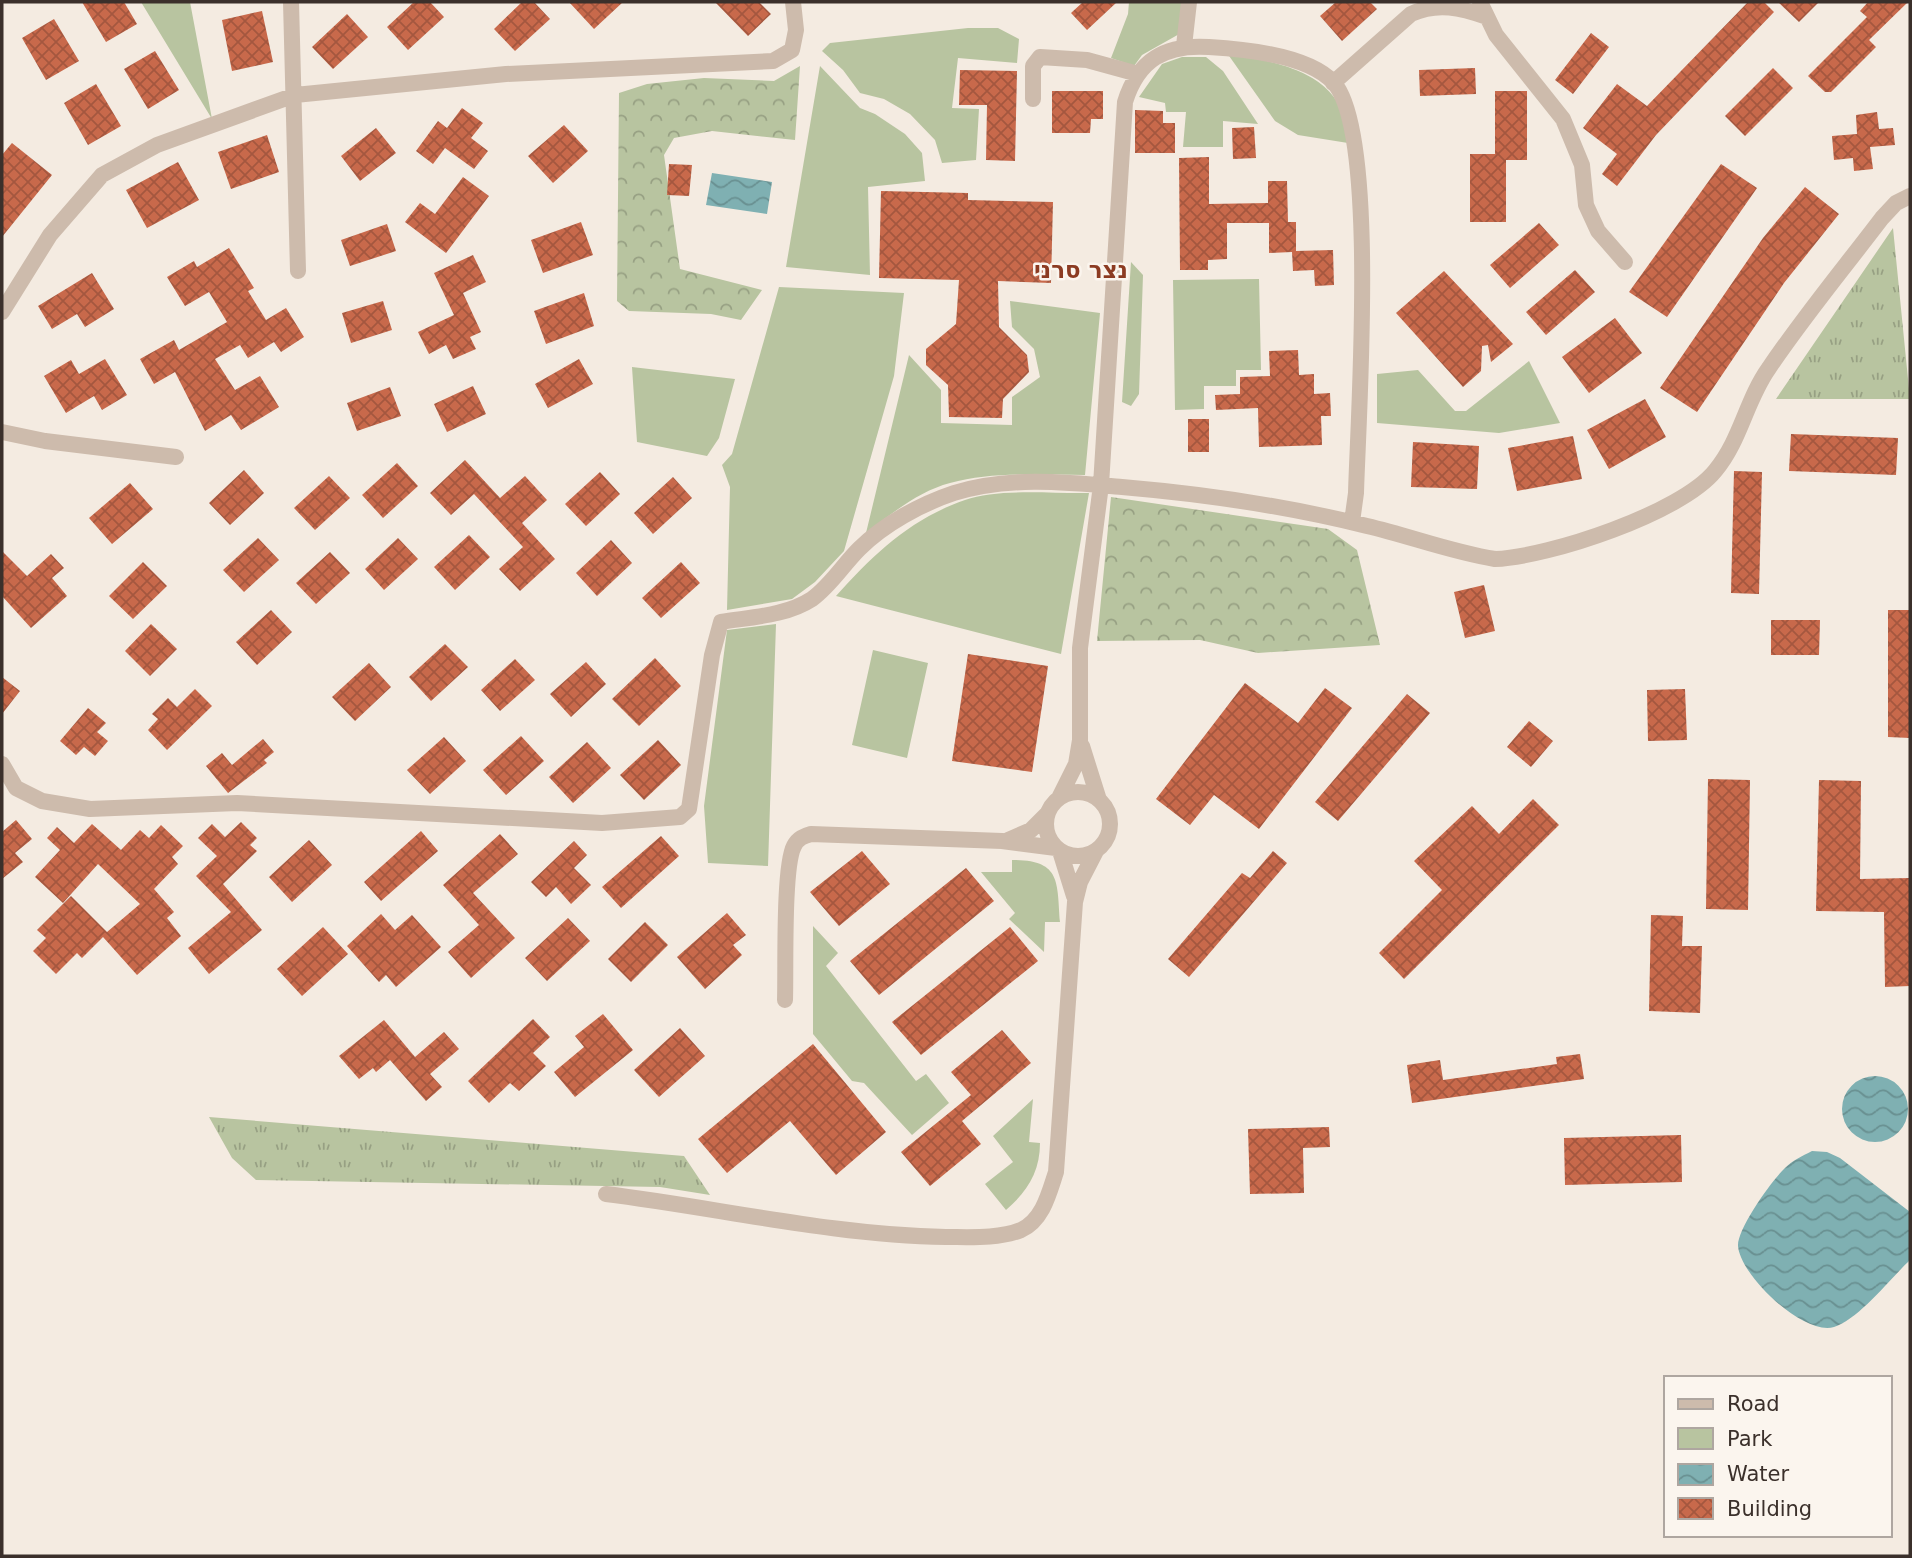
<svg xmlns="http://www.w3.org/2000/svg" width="1912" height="1558" viewBox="0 0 1912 1558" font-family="'DejaVu Sans','Noto Sans Hebrew',sans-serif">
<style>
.grass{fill:url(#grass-tufts)}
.forest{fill:url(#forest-crowns)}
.park{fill:#b8c4a0}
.water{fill:url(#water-waves)}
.building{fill:url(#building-cross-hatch)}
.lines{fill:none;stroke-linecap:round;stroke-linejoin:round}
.street{stroke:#cdbbac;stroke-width:16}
.labels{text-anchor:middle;stroke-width:5;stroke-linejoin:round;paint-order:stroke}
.quarter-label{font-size:23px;font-weight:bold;fill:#8c3b22;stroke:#fbf5ee}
</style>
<defs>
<pattern id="grass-tufts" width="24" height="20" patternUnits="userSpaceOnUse" patternTransform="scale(1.75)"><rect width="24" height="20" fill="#b8c4a0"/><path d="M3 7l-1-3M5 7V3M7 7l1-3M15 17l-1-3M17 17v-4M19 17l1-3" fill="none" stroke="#97a083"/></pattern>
<pattern id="forest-crowns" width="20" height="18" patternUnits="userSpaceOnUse" patternTransform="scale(1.75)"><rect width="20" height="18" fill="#b8c4a0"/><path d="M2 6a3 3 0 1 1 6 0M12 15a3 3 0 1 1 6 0" fill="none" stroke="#97a083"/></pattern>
<pattern id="water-waves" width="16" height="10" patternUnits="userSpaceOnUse" patternTransform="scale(1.75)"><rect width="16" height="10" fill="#7fb0b2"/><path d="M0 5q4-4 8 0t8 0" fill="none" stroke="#699091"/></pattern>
<pattern id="building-cross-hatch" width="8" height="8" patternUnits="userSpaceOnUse" patternTransform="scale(1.75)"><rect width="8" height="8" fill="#c8694b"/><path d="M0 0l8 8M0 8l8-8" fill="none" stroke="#a4573f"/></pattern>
</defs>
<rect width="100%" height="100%" fill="#f4ebe1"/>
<path class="grass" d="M1893 228 1910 399H1776Z
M209 1117 684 1156 710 1195 660 1187 256 1180 232 1158Z"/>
<path class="forest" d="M800 66 795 140 712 131 674 138 664 155 680 269 762 290 741 320 711 314 629 311 617 301 619 93 647 84 704 78 774 81Z
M1111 497 1328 529 1357 550 1380 645 1258 653 1200 640 1097 641Z"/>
<path class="park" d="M141 2H190L212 119Z
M1129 2H1184L1181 33 1142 55 1134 66 1111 58 1128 14Z
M968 28H998L1019 39 1017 63 958 58 952 108 979 109 976 160 942 163 935 140 910 114 884 99 860 93 843 70 822 51 830 43Z
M1227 53C1281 63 1348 73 1348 143L1298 135 1275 121Z
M1182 57H1206L1223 71 1258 124 1223 121V147H1183L1186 112H1166L1165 103 1139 97 1162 64Z
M820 66 860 108 875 114 905 134 922 153 925 181 868 187 870 275 786 267Z
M1131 262 1143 275 1139 394 1131 406 1122 402Z
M1259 279 1261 370H1236V386H1204V409L1175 410 1173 280Z
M779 287 904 293 894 376 844 551 815 582 792 599 727 610 730 487 722 465 732 454Z
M1010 301 1100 313 1085 475C1041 475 993 471 950 483 919 491 891 514 866 533L909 355 941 390V423L1012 425V397L1040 377 1034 349 1012 327Z
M1529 361 1560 423 1499 433 1377 423V374L1418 370 1455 411H1466Z
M632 367 735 379 719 438 707 456 637 442Z
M1089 493 1061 654 836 596C874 554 910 519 965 500 998 488 1053 494 1089 493Z
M776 624 768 866 708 863 704 806 727 630Z
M873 650 928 663 907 758 852 745Z
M1012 860C1061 860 1057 881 1060 922H1045L1044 952 1009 919 1015 913 981 872H1012Z
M813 926 838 953 826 966 916 1081 926 1074 949 1103 912 1135 864 1083 852 1081 813 1034Z
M1033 1099 1029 1142 1040 1143C1040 1172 1027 1192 1006 1210L985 1184 1013 1162 993 1136Z"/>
<path class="water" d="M712 173 772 182 767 214 706 205Z
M1842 1109a33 33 0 1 1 66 0a33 33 0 1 1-66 0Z
M1812 1151 1827 1152 1840 1158 1910 1212V1260C1890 1279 1859 1319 1834 1327 1803 1336 1740 1275 1738 1246 1737 1229 1772 1180 1785 1168 1792 1161 1802 1156 1812 1151Z"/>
<path class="building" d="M82 2H124L137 24 106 42Z
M414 2H430L444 17 408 50 387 27Z
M522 2H534L550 19 515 51 494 29Z
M569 2H623L594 29Z
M715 2H759L771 14 748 36Z
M1083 2H1117L1087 30 1071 13Z
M1336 2H1370L1377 9 1342 41 1320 16Z
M1748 2H1764L1774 12 1656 135 1617 186 1602 174 1617 154 1583 128 1617 84 1647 106Z
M1778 2H1819L1799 22Z
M1868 2H1908L1869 40 1876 47 1831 92H1825L1808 76 1867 17 1860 11Z
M262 11 273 62 232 71 222 20Z
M347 14 368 37 333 69 312 47Z
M54 19 79 61 46 80 22 38Z
M1591 33 1609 47 1573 94 1555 80Z
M155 51 179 90 148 109 124 69Z
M1475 68 1476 94 1420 96 1419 70Z
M1773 68 1793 88 1745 136 1725 116Z
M960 70 1017 71 1015 161 986 160 987 105H959Z
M96 84 121 126 88 145 64 103Z
M1052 91H1103V119H1091L1090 133H1052Z
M1495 91H1527V160H1506V222H1470V154H1495Z
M462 108 483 123 471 138 488 151 474 169 445 148 433 164 416 151 438 121 447 128Z
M1135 110 1163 111V123H1175V153H1135Z
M1877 112 1879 129 1893 128 1895 145 1870 147 1873 169 1854 171 1853 158 1834 160 1832 136 1857 134 1856 115Z
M564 125 588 151 553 183 528 156Z
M1254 127 1256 158 1233 159 1232 128Z
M376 128 396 153 360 181 341 156Z
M267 135 279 172 231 189 218 152Z
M12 143 52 175 2 237V155Z
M1209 157V204L1268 203V181H1287L1288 222H1296V251L1333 250 1334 285 1315 286 1314 270 1293 271 1292 252 1269 253V223H1227V259L1208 260V270H1180L1179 158Z
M178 162 199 200 147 228 126 190Z
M669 164 692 165 689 196 667 195Z
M1721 164 1757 188 1667 317 1629 292Z
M463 177 489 196 446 253 405 222 420 203 435 214Z
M1805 187 1839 214 1784 283 1697 412 1660 388 1763 238Z
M881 191 968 193V200L1053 202 1051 283 998 281 999 327 1027 355 1029 372 1003 399 1002 418 949 417 948 385 926 365V349L956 324 959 280 879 278Z
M581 222 593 255 543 273 531 240Z
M1539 223 1559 245 1510 288 1490 265Z
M387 224 396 251 350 266 341 240Z
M229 248 254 288 248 291 266 320 286 308 304 337 281 352 274 342 248 358 240 345 215 359 235 390 260 376 279 407 241 430 231 415 205 431 175 372 154 384 140 359 174 340 179 350 227 322 209 292 185 306 167 277 194 261 197 267Z
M473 255 486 282 463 293 481 332 470 337 476 349 453 359 446 345 429 354 418 332 454 315 434 273Z
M1575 270 1595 292 1546 335 1526 312Z
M1444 271 1513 344 1491 362 1488 345 1482 346 1481 371 1463 387 1396 313Z
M92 273 114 309 85 327 77 314 52 329 38 306Z
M584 293 594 326 546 344 534 311Z
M383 301 392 330 351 343 342 313Z
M1615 318 1642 353 1589 393 1562 357Z
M1298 350 1299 375 1314 374V394L1330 393 1331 416H1321L1322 445 1259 447 1258 408 1216 410 1215 395 1240 394V377L1270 376 1269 351Z
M105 359 127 395 102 410 94 396 66 413 44 376 71 360 79 374Z
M579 359 593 384 548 408 535 384Z
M473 386 486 414 447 432 434 404Z
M390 387 401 416 357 431 347 403Z
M1645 399 1666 437 1609 469 1587 430Z
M1188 419H1209V452H1188Z
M1791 434 1898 438 1896 475 1789 471Z
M1573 436 1582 479 1517 491 1508 448Z
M1413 442 1479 446 1477 489 1411 487Z
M465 460 500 498 525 476 547 500 522 523 555 559 520 591 499 569 523 547 474 494 451 515 430 493Z
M397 463 418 486 383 518 362 495Z
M244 470 264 493 230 525 209 503Z
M1734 471 1762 472 1759 594 1731 593Z
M600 472 620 494 586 526 565 504Z
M329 476 350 498 315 530 294 508Z
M673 477 692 498 653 534 634 513Z
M130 483 153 509 112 544 89 518Z
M469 535 490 557 455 590 434 567Z
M258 538 279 560 244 592 223 570Z
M398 538 418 559 384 590 365 569Z
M611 540 632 563 597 596 576 573Z
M2 551 27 576 51 554 64 568 52 578 67 596 31 628 2 596Z
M330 552 350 573 316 604 296 583Z
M143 562 167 586 133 619 109 596Z
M681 562 700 583 661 618 642 598Z
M1484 585 1495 631 1465 638 1454 592Z
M271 610 292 632 257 665 236 642Z
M1888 610H1910V738L1888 737Z
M1771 620H1820L1819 655H1771Z
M151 624 177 649 150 676 125 651Z
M445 644 468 667 431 701 409 677Z
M968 654 1048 666 1032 772 952 761Z
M655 658 681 686 639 726 612 699Z
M515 659 535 680 500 711 481 690Z
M586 662 606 684 571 717 550 694Z
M369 663 391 687 355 721 332 697Z
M2 677 20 691 2 714Z
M1245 683 1298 723 1325 688 1352 708 1259 829 1214 795 1190 825 1156 799Z
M195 689 212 706 167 750 148 730 158 719 152 714 168 698 177 707Z
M1685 689 1687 740 1648 741 1647 690Z
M1407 694 1430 713 1338 821 1315 802Z
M88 708 106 723 97 732 108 741 95 756 84 747 76 755 60 741Z
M1529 721 1553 741 1531 767 1507 747Z
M521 736 544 761 506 795 483 770Z
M444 737 466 761 430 794 407 770Z
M263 739 274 752 264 760 267 763 228 793 206 766 222 753 232 765Z
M658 740 681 765 644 800 620 775Z
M587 742 611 768 573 803 549 777Z
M1708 779 1750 780 1748 910 1706 909Z
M1819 780 1861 781 1860 879 1910 878V986L1885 987 1884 912 1816 911Z
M1533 799 1559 825 1404 979 1379 953 1442 890 1414 861 1472 806 1499 834Z
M16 820 32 839 15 853 23 862 2 879V832Z
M241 822 257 838 250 845 257 851 223 884 262 930 209 974 188 948 231 912 196 876 217 856 198 838 212 824 225 837Z
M92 824 121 850 140 830 149 838 161 825 183 846 172 857 178 864 154 889 174 912 167 918 181 936 137 975 103 937 82 958 77 953 56 974 33 951 46 938 37 930 71 896 107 932 140 904 98 864 63 903 35 877 60 850 47 838 57 827 74 843Z
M421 831 438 851 381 901 364 882Z
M500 834 518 854 473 893 515 938 471 978 448 952 479 925 443 885Z
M661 836 679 856 621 908 602 887Z
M309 840 332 865 292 902 269 877Z
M574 841 587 855 574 868 591 885 571 904 556 887 546 897 531 882Z
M862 851 890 884 839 926 810 892Z
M1273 851 1287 863 1189 977 1168 959 1242 873 1250 878Z
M966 868 994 901 879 995 850 961Z
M727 913 746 935 733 945 742 955 705 989 677 957Z
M381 914 395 930 412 915 441 947 396 987 386 975 379 982 347 946Z
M1651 915 1683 916 1682 946H1702L1700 1013 1649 1011Z
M568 918 590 941 547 981 525 958Z
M645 922 668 945 631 982 608 959Z
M323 927 348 954 302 996 277 969Z
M1010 927 1038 961 921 1055 892 1022Z
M603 1014 633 1050 575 1097 554 1072 584 1047 575 1036Z
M533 1019 550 1037 533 1053 546 1066 519 1091 510 1083 489 1103 468 1081Z
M384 1020 415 1057 444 1032 459 1049 430 1074 442 1087 426 1101 390 1060 376 1072 373 1068 359 1079 339 1056Z
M680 1028 705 1056 659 1097 634 1070Z
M1002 1030 1031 1063 962 1121 981 1144 930 1186 901 1152 971 1095 951 1072Z
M813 1044 886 1132 836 1175 790 1121 727 1173 698 1139Z
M1580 1054 1584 1079 1412 1103 1407 1065 1440 1060 1443 1080 1557 1064 1556 1057Z
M1329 1127 1330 1147 1303 1148 1304 1193 1250 1194 1248 1129Z
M1681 1135 1682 1182 1565 1185 1564 1138Z"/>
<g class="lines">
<path class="street" d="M291 2 298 271
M1480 2 1496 35 1563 119 1582 165 1586 205 1598 231 1625 262
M1184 46 1189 2
M1333 83 1411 14C1438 2 1461 8 1487 17
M1033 99V66L1040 57 1087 60 1138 74
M2 312 50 235 102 175 157 145 295 95 506 74 773 61 792 50 796 30 793 2
M2 432 45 441 176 457
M1082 746 1099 800
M2 764 16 788 42 801 90 809 237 803 602 823 680 817 689 809 712 655 721 622C751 617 786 616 812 599 831 585 843 565 859 549 884 524 921 504 954 493 1009 476 1066 482 1122 487 1204 494 1287 506 1367 526 1410 536 1451 552 1495 559 1549 557 1681 513 1715 471 1741 440 1746 400 1769 368 1804 316 1844 268 1882 218L1896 203 1910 196
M1046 824a32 32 0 1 1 64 0a32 32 0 1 1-64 0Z
M1059 798 1076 764 1080 740V648L1101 485 1125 102C1138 60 1165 44 1209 47 1244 49 1309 55 1334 83 1378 133 1358 417 1356 493L1352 522
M1008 840 1031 830 1047 814
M1060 851 1074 896
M785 1000C786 970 783 867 794 846 798 838 804 836 811 834L1002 841 1056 848
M606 1194C719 1208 832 1235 946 1237 969 1237 999 1239 1021 1230 1043 1220 1049 1193 1056 1172L1075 902 1080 882 1096 851"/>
</g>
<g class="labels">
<g class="quarter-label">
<text x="1081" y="278">נצר סרני</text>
</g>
</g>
<rect width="1912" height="1558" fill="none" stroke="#3b302b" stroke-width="7"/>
<rect x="1664" y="1376" width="228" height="161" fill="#fbf5ee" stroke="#aea6a0" stroke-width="2"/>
<rect x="1678" y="1399" width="35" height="10" fill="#cdbbac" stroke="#aea6a0" stroke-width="2"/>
<text x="1727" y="1411" font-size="21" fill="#3b302b">Road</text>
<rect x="1678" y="1428" width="35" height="21" fill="#b8c4a0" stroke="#aea6a0" stroke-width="2"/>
<text x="1727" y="1446" font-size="21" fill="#3b302b">Park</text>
<rect x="1678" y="1464" width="35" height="21" fill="url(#water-waves)" stroke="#aea6a0" stroke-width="2"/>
<text x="1727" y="1481" font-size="21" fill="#3b302b">Water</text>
<rect x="1678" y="1498" width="35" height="21" fill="url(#building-cross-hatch)" stroke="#aea6a0" stroke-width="2"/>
<text x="1727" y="1516" font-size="21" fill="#3b302b">Building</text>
</svg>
